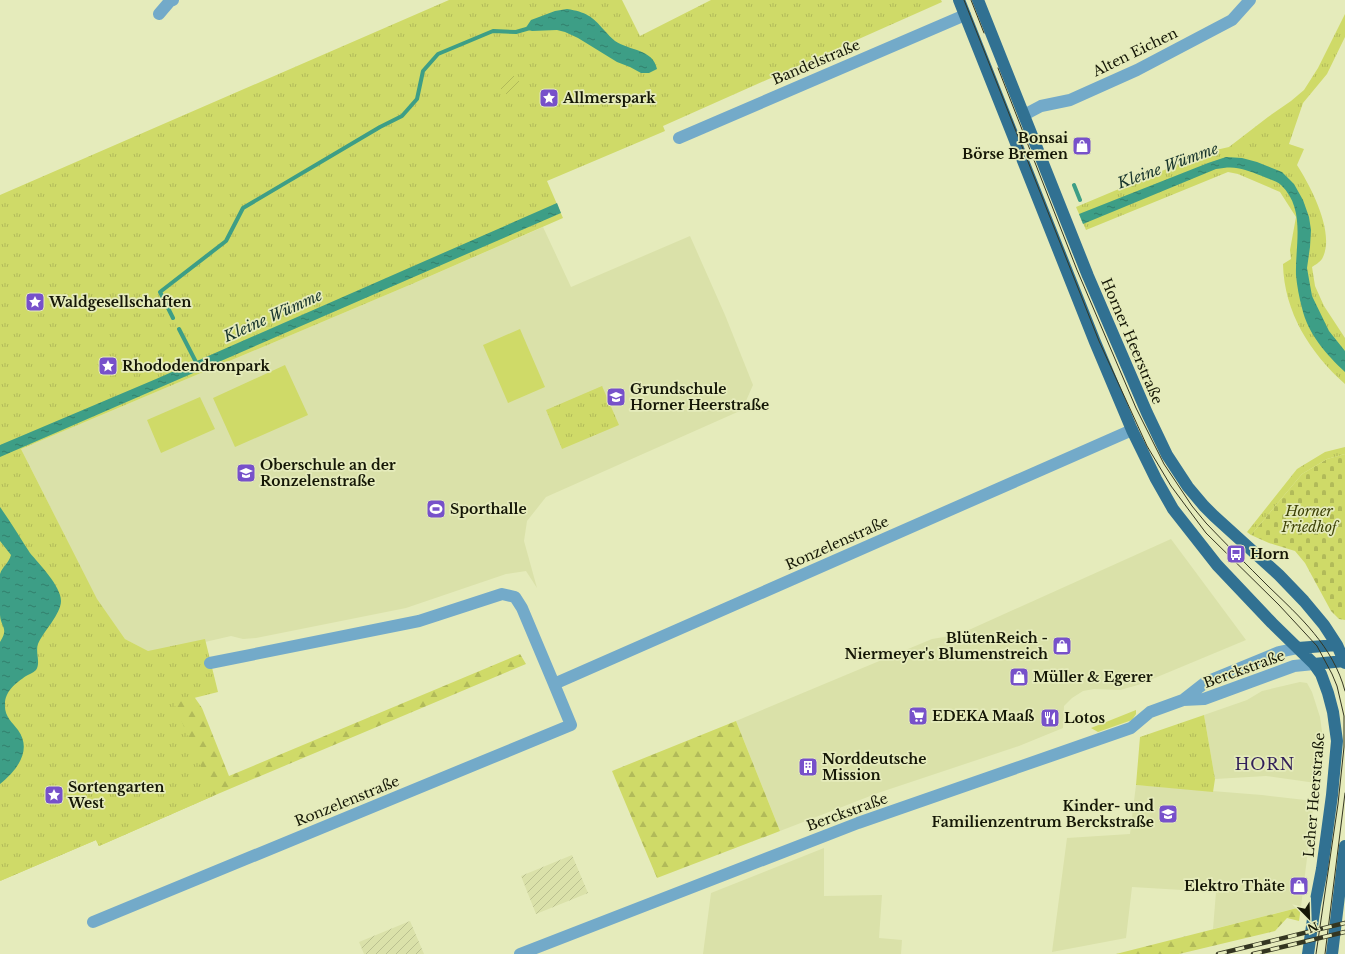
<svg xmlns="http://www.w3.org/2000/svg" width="1345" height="954" viewBox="0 0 1345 954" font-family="'Libre Baskerville',serif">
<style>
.built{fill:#dae1a9}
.industrial{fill:url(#industrial-furrows)}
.grass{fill:#cfda68}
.forest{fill:url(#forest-firs)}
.cemetery{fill:url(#cemetery-stones)}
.park{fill:url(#park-tufts)}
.garden{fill:url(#garden-furrows)}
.water{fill:url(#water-ripples)}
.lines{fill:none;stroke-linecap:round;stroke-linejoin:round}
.stream{stroke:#3d9e86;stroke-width:4}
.minor{stroke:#73aac9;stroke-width:12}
.major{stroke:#317192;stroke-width:12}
.tram{stroke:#343621;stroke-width:1}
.rail-casing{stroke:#343621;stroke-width:4.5}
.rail{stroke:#e5ebbb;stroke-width:3;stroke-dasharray:9;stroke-linecap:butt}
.labels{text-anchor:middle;stroke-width:3.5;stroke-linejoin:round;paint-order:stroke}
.street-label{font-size:14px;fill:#151706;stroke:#e5ebbb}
.poi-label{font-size:14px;font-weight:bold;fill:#151706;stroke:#e5ebbb;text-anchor:start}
.park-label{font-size:14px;font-style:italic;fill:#3d4105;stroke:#e5ebbb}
.water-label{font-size:15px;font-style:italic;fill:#16332b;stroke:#e5ebbb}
.quarter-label{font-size:16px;letter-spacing:1px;fill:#311f59;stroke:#e5ebbb}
</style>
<defs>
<pattern id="industrial-furrows" width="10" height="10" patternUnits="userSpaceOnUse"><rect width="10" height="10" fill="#dae1a9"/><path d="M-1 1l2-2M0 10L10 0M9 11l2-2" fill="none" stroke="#bac090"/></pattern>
<pattern id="forest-firs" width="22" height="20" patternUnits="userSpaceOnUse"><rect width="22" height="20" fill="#cfda68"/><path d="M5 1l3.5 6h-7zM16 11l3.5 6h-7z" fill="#b1ba59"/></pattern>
<pattern id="cemetery-stones" width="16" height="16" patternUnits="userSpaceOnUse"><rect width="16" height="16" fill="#cfda68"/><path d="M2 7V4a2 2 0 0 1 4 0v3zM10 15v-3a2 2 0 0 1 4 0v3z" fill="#b1ba59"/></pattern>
<pattern id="park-tufts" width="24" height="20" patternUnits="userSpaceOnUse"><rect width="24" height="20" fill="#cfda68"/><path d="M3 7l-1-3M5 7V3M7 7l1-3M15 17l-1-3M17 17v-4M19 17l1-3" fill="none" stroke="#b1ba59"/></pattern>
<pattern id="garden-furrows" width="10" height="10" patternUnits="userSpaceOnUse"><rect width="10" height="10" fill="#cfda68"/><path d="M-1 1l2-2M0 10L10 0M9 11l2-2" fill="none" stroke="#b1ba59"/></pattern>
<pattern id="water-ripples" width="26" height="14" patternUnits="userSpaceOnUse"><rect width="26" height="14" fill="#3d9e86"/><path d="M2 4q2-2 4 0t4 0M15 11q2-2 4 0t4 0" fill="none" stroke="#32806c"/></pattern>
</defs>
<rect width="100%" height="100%" fill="#e5ebbb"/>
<path class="built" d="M543 227 571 287 690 236 725 315 753 385 742 410 546 497 527 521 524 541 537 588 526 571 506 574 406 608 256 638 243 639 231 636 153 654 125 639 97 600 21 449 412 284Z
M1171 539 1246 640 1138 685 1120 690 1094 689 1083 691 1072 698 1064 706 1063 728 1019 746 878 793 780 831 736 721 932 639 956 635 971 629Z
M1300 682 1307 683 1312 692 1320 717 1324 746 1321 776 1316 783 1266 776 1215 779 1204 715 1247 700 1262 691Z
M1136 785 1262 795 1314 801 1301 907 1213 929 1216 892 1132 887 1126 938 1052 952 1067 838 1130 834Z
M824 848V896L882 895 879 938 902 940 901 954H703L711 893Z"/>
<path class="industrial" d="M572 855 588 893 536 914 521 876Z
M410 921 424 954H364L359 942Z"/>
<path class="grass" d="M520 329 545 387 508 403 483 345Z
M285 365 308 415 235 447 213 398Z
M200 397 215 429 161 453 147 420Z
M1136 710V714L1132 720 1098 732 1091 728Z"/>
<path class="forest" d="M520 654 526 664 213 796 99 846 96 840 0 881 165 701 193 695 202 708 229 776Z
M736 721 780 831 657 878 612 771Z
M1301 907 1299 921 1287 918 1275 931 1179 954H1116Z"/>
<path class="cemetery" d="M1345 454V620L1339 619 1331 611 1305 563 1295 551 1269 543 1251 535 1302 474 1327 459Z"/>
<path class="park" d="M449 0H622L640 36 711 0H941L942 2 663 126 665 131 547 181 563 218 412 284 21 449 97 599 125 639 148 651 205 639 218 692 174 703 213 796 99 846 96 840 0 881V195Z
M1345 14V37L1327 74 1303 103 1289 144 1304 149 1297 165C1311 187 1336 234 1322 259 1320 262 1315 265 1312 267L1315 286 1324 306 1345 338V384C1310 353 1284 312 1283 264L1291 259 1290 250 1296 217 1280 192 1238 174 1228 172 1086 230 1076 207 1207 152 1229 147 1268 117 1291 101 1304 90 1318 68Z
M602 386 619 425 562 449 546 410Z
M1345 447V454L1327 459 1302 474 1251 535 1247 532 1297 469 1325 452Z
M1204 715 1215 779 1213 792 1136 785 1140 737Z"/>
<path class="garden" d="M500 85a10 10 0 1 1 20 0a10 10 0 1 1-20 0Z"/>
<path class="water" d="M567 9C586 12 592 16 604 30 608 34 611 38 615 41 630 51 653 49 657 69L649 73H641L630 67 617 62 578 38 565 32 557 30 532 31 525 29 531 20 555 11Z
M1226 157 1242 158 1257 162 1282 172 1294 184 1303 200 1309 217 1311 230 1310 247 1307 268 1312 296 1329 331 1345 351V372C1326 354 1308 334 1302 308 1299 297 1297 286 1296 275 1295 245 1306 209 1281 185 1277 181 1268 179 1262 176 1244 169 1236 165 1216 169L1083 224 1079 214 1208 163Z
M557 203 561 213 0 457V445L156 379Z
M0 507C11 522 20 538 30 553 39 564 61 586 61 601 61 614 43 632 38 644 35 652 41 663 36 670 33 673 29 674 26 676 16 683 5 691 5 704 4 716 12 722 18 730 33 751 16 771 0 784V642C9 628 1 628 0 615 0 610 0 578 0 574 2 567 9 563 11 555L0 541Z"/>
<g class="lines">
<path class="stream" d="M1074 185 1080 200
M173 318 160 292 226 241 243 208 380 127 402 116 417 99 423 71 438 54 493 31 516 32 530 28
M179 329 198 366"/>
<path class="minor" d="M159 14 170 1 173 0
M1024 115 1041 106 1070 100 1137 70 1232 20 1250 0
M679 138 965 15
M210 663 419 621 502 594 515 597 522 608 554 684
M1183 700 1204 699 1294 666 1314 664
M93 922 571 725 554 684 1132 430
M520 954 858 823 1131 728 1150 712 1183 700 1206 682 1279 652 1298 648"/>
<path class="major" d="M959 0 1095 342 1132 430 1156 479 1173 509 1217 565 1272 623 1314 664 1321 674 1328 693 1333 712 1337 741 1332 795 1322 869 1315 905 1308 954
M978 0 1088 276 1147 413 1167 455 1188 487 1204 506 1214 516 1279 575 1304 601 1324 625 1337 645 1345 663
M1298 648 1337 645
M1314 664 1344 661
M1332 954 1345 846"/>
<path class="tram" d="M964 0 1099 341 1147 446 1171 486 1206 533 1279 605 1317 646 1332 674 1337 686 1344 716V747L1338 804 1316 954
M971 0 984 33
M998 68 1077 270 1136 408 1164 464 1192 506 1206 523C1226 544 1247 565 1268 586 1300 617 1333 646 1345 691
M1325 954 1345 793"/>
<g class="rail-casing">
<path id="rail" d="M1218 954 1345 923
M1253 954 1345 932"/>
</g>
<use href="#rail" class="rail"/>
</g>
<defs>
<g id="sight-square" transform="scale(1)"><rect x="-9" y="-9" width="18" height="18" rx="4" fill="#7751ca" stroke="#e5ebbb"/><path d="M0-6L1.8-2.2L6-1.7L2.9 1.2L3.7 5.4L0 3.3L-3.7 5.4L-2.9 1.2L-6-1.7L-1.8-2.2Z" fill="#fff"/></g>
<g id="shop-square" transform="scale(1)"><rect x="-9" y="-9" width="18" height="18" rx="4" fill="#7751ca" stroke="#e5ebbb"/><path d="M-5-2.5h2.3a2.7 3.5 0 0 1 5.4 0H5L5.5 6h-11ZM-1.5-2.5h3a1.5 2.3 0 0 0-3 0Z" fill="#fff"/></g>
<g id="school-square" transform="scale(1)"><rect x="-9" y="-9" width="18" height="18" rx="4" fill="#7751ca" stroke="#e5ebbb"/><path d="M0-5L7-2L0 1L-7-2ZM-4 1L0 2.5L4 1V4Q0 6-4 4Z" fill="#fff"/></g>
<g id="stadium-square" transform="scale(1)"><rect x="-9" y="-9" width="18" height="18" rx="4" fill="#7751ca" stroke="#e5ebbb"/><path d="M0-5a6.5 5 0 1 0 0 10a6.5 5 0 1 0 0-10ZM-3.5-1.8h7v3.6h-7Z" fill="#fff"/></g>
<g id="bus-square" transform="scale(1)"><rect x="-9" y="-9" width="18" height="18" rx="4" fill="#7751ca" stroke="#e5ebbb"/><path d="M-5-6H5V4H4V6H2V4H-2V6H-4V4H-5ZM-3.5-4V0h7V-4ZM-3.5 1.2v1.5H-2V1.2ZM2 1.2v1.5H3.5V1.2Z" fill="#fff"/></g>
<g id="supermarket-square" transform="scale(1)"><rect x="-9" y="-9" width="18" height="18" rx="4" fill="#7751ca" stroke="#e5ebbb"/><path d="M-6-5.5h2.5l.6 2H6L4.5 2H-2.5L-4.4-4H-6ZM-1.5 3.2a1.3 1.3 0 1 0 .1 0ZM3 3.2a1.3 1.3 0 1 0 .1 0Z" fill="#fff"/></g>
<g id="restaurant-square" transform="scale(1)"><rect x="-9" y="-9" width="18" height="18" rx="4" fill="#7751ca" stroke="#e5ebbb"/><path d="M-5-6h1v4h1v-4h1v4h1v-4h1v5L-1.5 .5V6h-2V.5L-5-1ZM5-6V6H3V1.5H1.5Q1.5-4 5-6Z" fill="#fff"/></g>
<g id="building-square" transform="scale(1)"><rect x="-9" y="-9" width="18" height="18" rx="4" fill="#7751ca" stroke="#e5ebbb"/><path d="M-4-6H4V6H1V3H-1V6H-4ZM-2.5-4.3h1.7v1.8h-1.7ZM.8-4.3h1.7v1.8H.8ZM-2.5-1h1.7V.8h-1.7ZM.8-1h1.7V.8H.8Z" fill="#fff"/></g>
</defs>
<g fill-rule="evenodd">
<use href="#sight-square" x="549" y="98"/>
<use href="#shop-square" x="1082" y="146"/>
<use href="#sight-square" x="35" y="302"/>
<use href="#sight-square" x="108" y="366"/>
<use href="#school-square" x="616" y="397"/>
<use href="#school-square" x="246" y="473"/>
<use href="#stadium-square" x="436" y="509"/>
<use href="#bus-square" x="1236" y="554"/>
<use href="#shop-square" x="1062" y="646"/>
<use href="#shop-square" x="1019" y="677"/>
<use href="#supermarket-square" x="918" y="716"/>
<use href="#restaurant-square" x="1050" y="718"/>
<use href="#building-square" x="808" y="767"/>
<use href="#sight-square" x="54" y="795"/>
<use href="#school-square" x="1168" y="814"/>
<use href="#shop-square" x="1299" y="886"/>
</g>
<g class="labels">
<g class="street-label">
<text transform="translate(1135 52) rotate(-26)" y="5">Alten Eichen</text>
<text transform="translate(816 62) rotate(-23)" y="5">Bandelstraße</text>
<text transform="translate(1132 341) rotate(67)" y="5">Horner Heerstraße</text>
<text transform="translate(837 543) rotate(-24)" y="5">Ronzelenstraße</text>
<text transform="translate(1244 669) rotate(-20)" y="5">Berckstraße</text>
<text transform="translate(1314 795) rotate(-85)" y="5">Leher Heerstraße</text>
<text transform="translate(347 801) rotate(-22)" y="5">Ronzelenstraße</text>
<text transform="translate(847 812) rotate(-20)" y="5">Berckstraße</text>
</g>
<g class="poi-label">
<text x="563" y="103">Allmerspark</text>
<text x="1068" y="143" text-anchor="end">Bonsai<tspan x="1068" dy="16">Börse Bremen</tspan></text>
<text x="49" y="307">Waldgesellschaften</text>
<text x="122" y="371">Rhododendronpark</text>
<text x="630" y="394">Grundschule<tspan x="630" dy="16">Horner Heerstraße</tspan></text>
<text x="260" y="470">Oberschule an der<tspan x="260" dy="16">Ronzelenstraße</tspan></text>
<text x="450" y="514">Sporthalle</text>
<text x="1250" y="559">Horn</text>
<text x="1048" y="643" text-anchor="end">BlütenReich -<tspan x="1048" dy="16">Niermeyer's Blumenstreich</tspan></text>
<text x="1033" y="682">Müller &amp; Egerer</text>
<text x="932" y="721">EDEKA Maaß</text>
<text x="1064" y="723">Lotos</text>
<text x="822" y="764">Norddeutsche<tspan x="822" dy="16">Mission</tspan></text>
<text x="68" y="792">Sortengarten<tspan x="68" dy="16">West</tspan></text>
<text x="1154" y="811" text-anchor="end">Kinder- und<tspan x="1154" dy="16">Familienzentrum Berckstraße</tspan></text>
<text x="1285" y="891" text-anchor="end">Elektro Thäte</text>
</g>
<g class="park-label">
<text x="1309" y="516">Horner<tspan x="1309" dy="16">Friedhof</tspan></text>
</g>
<g class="water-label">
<text transform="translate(1168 166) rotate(-20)" y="5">Kleine Wümme</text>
<text transform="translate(273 316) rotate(-24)" y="5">Kleine Wümme</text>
</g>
<g class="quarter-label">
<text x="1265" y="770">HORN</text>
</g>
</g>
<g transform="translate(1309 918) rotate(157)" stroke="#e5ebbb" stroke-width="3" paint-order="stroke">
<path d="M0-3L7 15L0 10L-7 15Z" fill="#151706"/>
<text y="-6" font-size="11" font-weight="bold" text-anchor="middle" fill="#151706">N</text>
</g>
</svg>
